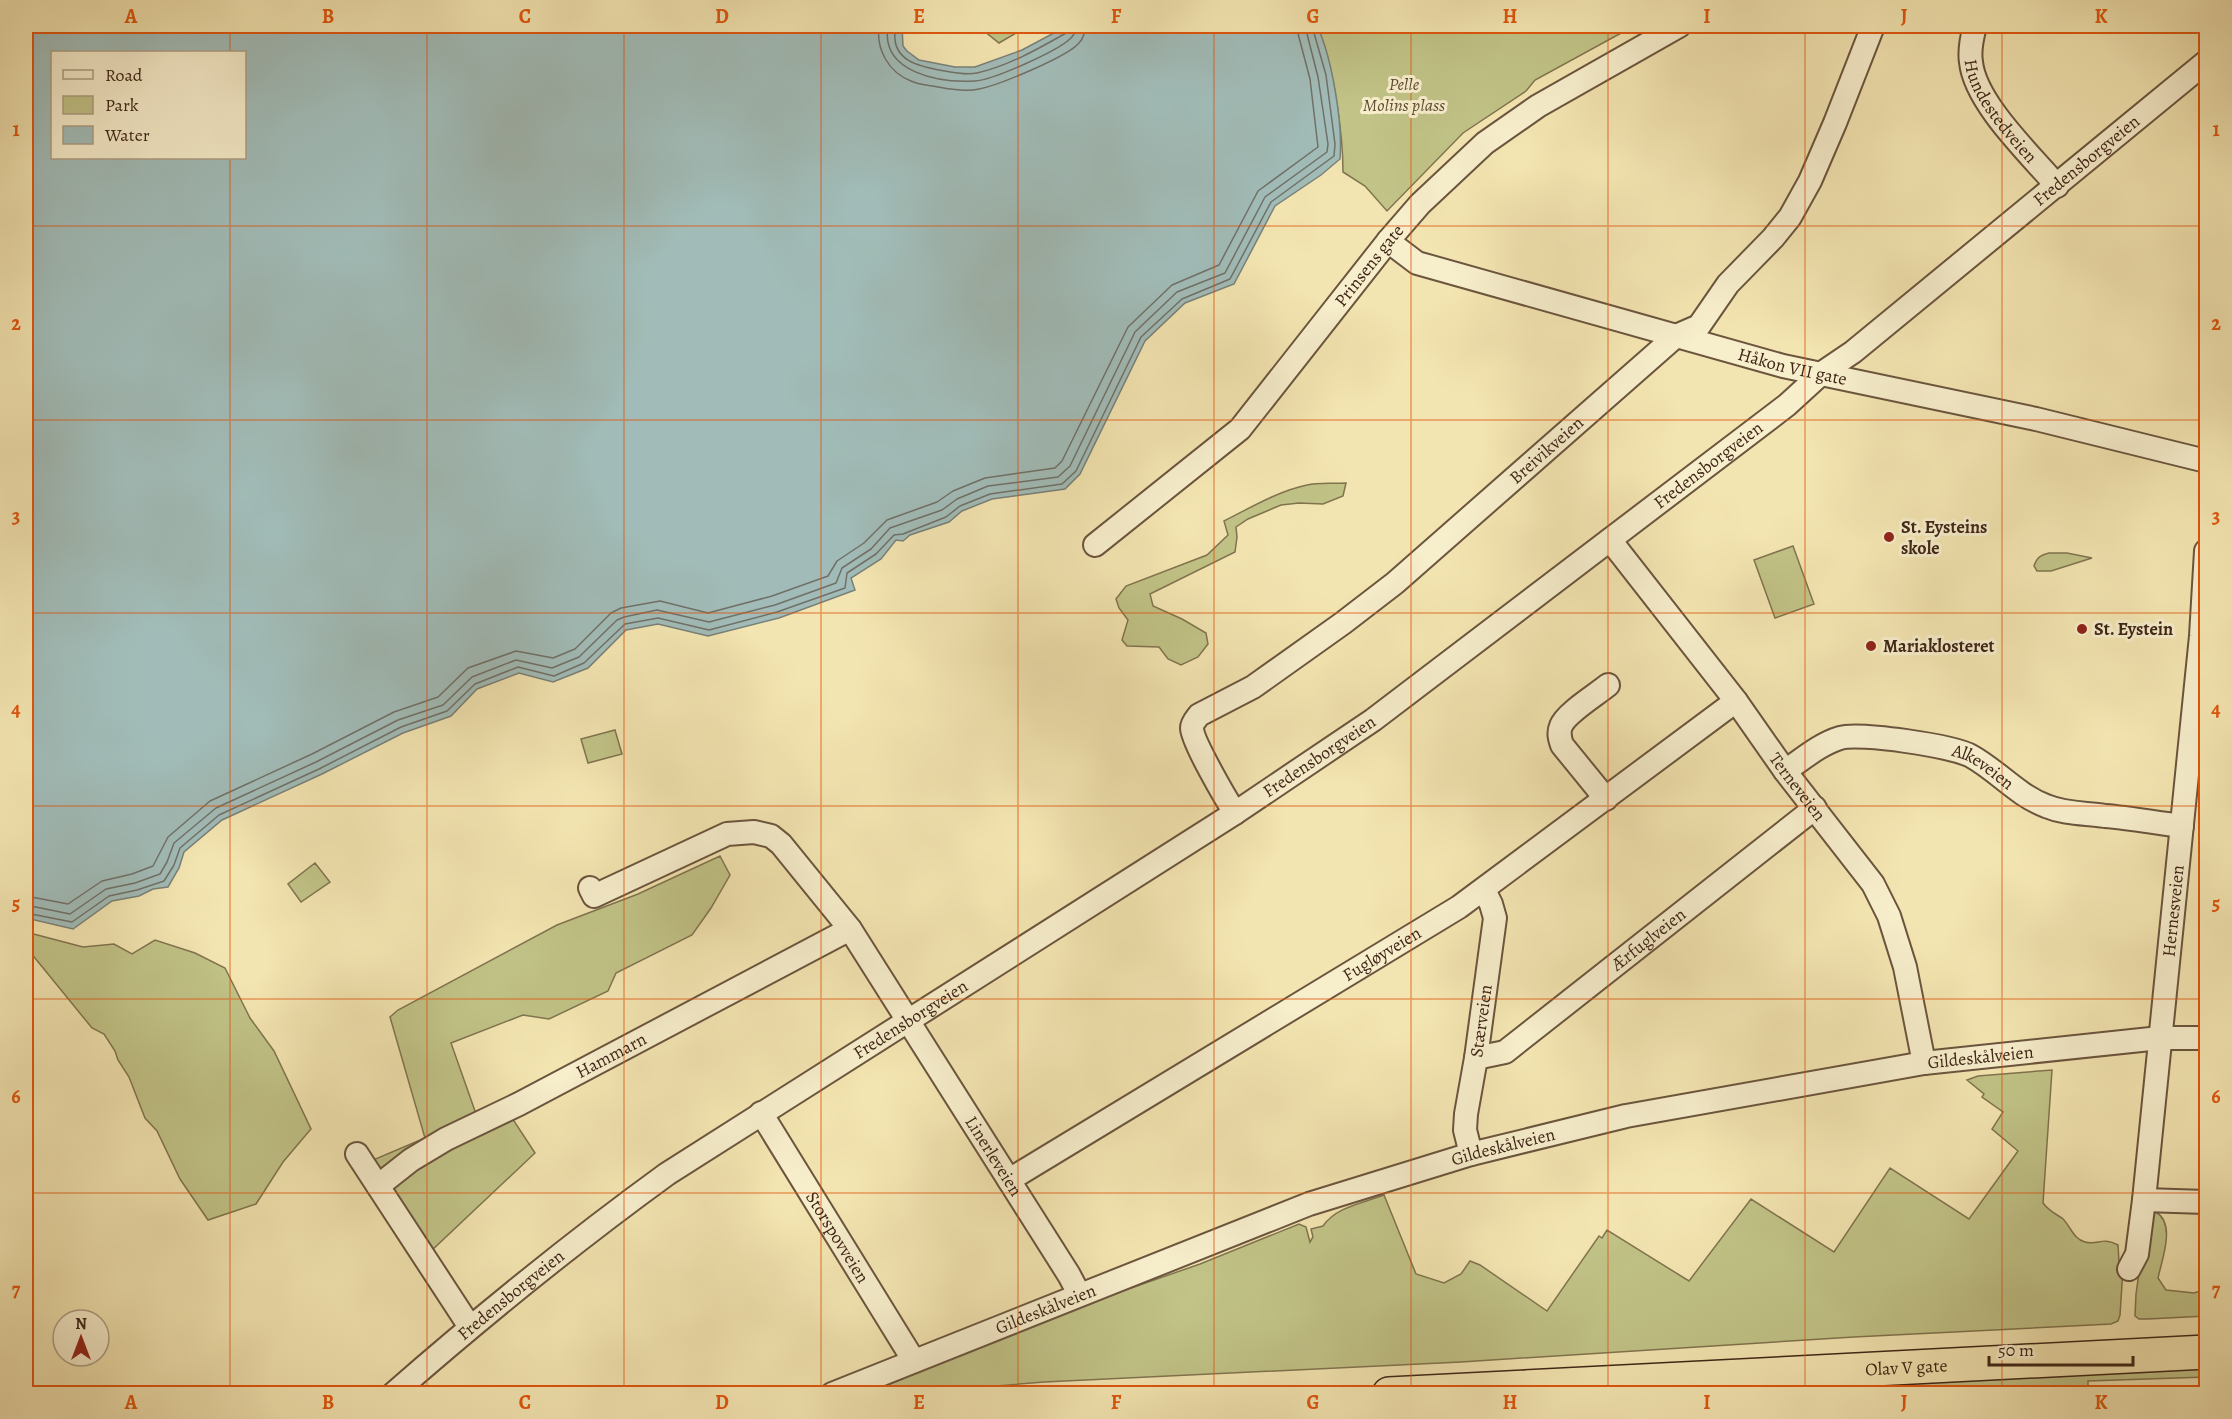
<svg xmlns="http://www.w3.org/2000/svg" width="2232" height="1419" viewBox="0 0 2232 1419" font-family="Alegreya,serif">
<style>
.green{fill:#c1c387;stroke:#80744f;stroke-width:1.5}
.water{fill:#a1bcb8;stroke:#798078;stroke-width:1.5;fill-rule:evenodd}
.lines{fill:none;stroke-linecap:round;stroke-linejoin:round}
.shore{stroke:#707068;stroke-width:1.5}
.minor-casing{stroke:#6b553e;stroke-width:26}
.trunk-casing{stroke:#3e2517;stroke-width:36}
.minor{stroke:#f7eecc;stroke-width:22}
.trunk{stroke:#f3e5b1;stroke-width:33}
.grid{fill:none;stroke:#e0560d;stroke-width:1.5;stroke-opacity:0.55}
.poi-dot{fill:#8f2418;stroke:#f7eecc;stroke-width:2}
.labels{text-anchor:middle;stroke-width:6;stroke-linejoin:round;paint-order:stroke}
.park-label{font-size:18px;font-style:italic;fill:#5f4c33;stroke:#f7eecc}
.street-label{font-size:18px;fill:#3e2517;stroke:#f7eecc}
.poi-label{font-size:18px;font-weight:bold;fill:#3e2517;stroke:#f7eecc;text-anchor:start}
.neatline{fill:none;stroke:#e0560d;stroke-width:2}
.grid-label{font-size:20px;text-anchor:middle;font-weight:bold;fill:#e0560d}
</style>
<rect width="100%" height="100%" fill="#f3e5b1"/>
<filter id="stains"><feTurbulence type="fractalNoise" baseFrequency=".00333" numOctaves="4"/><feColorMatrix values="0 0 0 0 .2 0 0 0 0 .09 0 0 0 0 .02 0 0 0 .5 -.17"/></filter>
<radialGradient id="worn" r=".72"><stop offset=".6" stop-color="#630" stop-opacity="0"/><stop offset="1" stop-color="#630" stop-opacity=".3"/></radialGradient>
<path class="green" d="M972 26H1028L999 43 979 27Z
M1317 26H1634L1535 80 1526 91 1463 133 1387 211 1365 186 1343 172C1343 134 1333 60 1317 26Z
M1346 483 1343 496 1323 504 1299 503 1281 505 1248 519 1236 527 1237 537 1235 552 1150 594 1153 606 1182 619 1206 633 1208 644 1198 657 1181 665 1168 659 1159 647 1127 646 1122 640 1128 620 1119 608 1116 599 1126 586 1207 555 1228 535 1224 521C1250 508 1278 491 1307 485 1319 482 1333 484 1346 483Z
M1793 546 1814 604 1775 618 1754 560Z
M2049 553H2067L2092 558 2051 571H2037L2034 566C2037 557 2041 555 2049 553Z
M615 730 622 754 588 763 581 739Z
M720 856 730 875 711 908 692 935 616 973 608 991 549 1019 523 1015 451 1043 475 1111 486 1120 508 1112 535 1153 431 1251 373 1160 425 1138 390 1017 398 1010 557 925 638 894Z
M315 863 330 882 301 902 288 884Z
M26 932 83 947 114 944 132 954 155 940 195 953 225 968 250 1018 274 1051 311 1129 283 1162 256 1204 208 1220 180 1179 157 1131 145 1118 129 1077 118 1060 115 1051 104 1034 92 1028 26 947Z
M2052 1070 2043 1203C2049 1211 2054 1213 2062 1218 2070 1225 2073 1239 2085 1242 2098 1246 2102 1236 2118 1245L2119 1262 2123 1269 2120 1315 2118 1321 2111 1324 1854 1337 1461 1362 1044 1382 971 1388 940 1393 865 1394 1108 1296 1200 1264 1299 1224 1306 1227 1310 1242 1313 1237 1311 1229 1323 1226C1336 1207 1363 1203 1384 1195L1416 1274 1444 1283 1461 1274 1470 1261 1480 1265 1547 1311 1599 1236 1602 1238 1607 1230 1689 1281 1751 1199 1834 1252 1890 1168 1969 1219 2018 1151 1992 1129 2003 1112 1982 1097 1984 1094 1967 1080 1978 1076Z
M2156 1212C2176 1224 2162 1259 2158 1278L2166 1290 2194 1293 2206 1289V1316L2148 1319H2139L2135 1316 2136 1294 2147 1216Z
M2206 1362V1377L2088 1381V1393H2057L2056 1386 1888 1393 1837 1394 1848 1383Z"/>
<path class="water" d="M26 26H902L903 46 907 51 919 60 955 67H975L1022 50 1067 26H1317C1332 57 1343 124 1340 159L1321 175 1275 206 1234 284 1185 303 1145 341 1080 474 1065 489 992 499 962 511 949 522 910 535 903 541 896 540 881 559 851 578 855 590 779 618 708 636 658 624 626 630 588 668 553 682 519 673 477 689 451 716 403 733 322 774 222 820 184 852 179 868 168 887 153 889 139 896 112 901 73 929 26 918ZM52 52H244V158H52Z"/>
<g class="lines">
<path class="shore" d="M879 26C876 49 888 72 911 81 919 85 929 85 938 87 951 89 966 92 979 89 999 85 1067 57 1079 43 1084 38 1085 32 1085 26
M888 26C880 73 940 83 975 81 993 80 1058 51 1071 38 1075 34 1076 30 1076 26
M896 26C888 61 920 67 945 71 955 73 968 75 977 73 1008 66 1038 49 1066 33L1068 26
M26 896 68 904 102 881 132 874 153 866 168 837 210 801 312 754 394 712 438 697 468 668 516 651 553 658 575 649 611 613 621 608 660 601 708 613 772 596 828 576 837 561 864 543 887 520 937 502 953 491 985 478 1055 468 1062 461 1128 327 1172 285 1219 265 1258 191 1318 147 1310 79 1296 26
M26 905 70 914 106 889 135 883 160 874 167 862 174 843 216 808 316 762 398 720 443 705 472 677 516 660 552 668 579 657 617 620 624 617 657 610 709 622 775 605 836 583 842 568 871 549 890 528 942 510 957 499 988 486 1058 477 1070 466 1135 332 1177 292 1225 273 1265 197 1327 152 1328 144 1318 77 1305 26
M26 913 72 922 109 896 137 890 164 881 174 865 180 848 219 815 319 769 401 727 447 711 475 684 518 667 554 676 584 663 625 624 658 618 709 630 777 612 845 588 847 573 876 554 894 535 903 534 946 517 960 506 990 494 1062 484 1076 471 1141 337 1182 299 1230 279 1271 202 1334 156 1335 144 1326 75 1312 26"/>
<g class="minor-casing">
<g id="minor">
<path id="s1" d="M1975 26C1972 37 1969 50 1971 62 1975 103 2031 155 2057 186"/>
<path id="s2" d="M1388 241 1417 263 1783 366 2036 419 2206 461"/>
<path id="s3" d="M1610 540 1736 701 1785 771 1873 884 1889 916 1905 967 1924 1063"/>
<path id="s4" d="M1095 545 1240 429 1388 241 1420 204 1485 143 1538 106 1679 26"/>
<path id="s5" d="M1785 771C1803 759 1820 744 1840 738 1859 732 1953 746 1971 756 1998 771 2017 795 2046 806 2065 814 2085 813 2105 816 2131 818 2156 823 2182 826"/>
<path d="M1606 799 1562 745C1560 739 1558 733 1561 726 1566 713 1596 695 1608 685"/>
<path id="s6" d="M1235 813C1226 799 1192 741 1192 728 1192 723 1196 719 1199 715L1253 687 1343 623 1395 583 1676 336 1699 326 1728 284 1773 238 1790 217 1810 181 1835 123 1873 26"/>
<path d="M590 888 594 896 727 834 754 832 771 836 781 844 850 929"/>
<path id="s7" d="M1476 1058 1505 1052 1815 808"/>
<path id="s8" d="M761 1113 914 1361"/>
<path d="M357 1154 470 1327"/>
<path id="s9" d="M1471 1154 1465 1130 1466 1114 1476 1058 1495 918 1491 904 1484 890"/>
<path id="s10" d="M1009 1180 1459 907 1736 701"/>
<path id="s11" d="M378 1186 411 1160 446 1139 519 1104 850 929 1069 1275 1079 1294"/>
<path d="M2144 1200 2206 1202"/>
<path id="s12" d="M2129 1269 2137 1254 2144 1200 2201 636 2206 551"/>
<path id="s13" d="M393 1394C481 1317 572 1243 667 1174L1235 813 1373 720 1787 405 1822 373 1853 352 2206 62"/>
<path id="s14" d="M832 1394 1309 1204 1471 1154 1626 1116 1924 1063 2160 1038H2206"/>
</g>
</g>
<g class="trunk-casing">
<g id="trunk">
<path id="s15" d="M1389 1394 2206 1352"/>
</g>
</g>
<use href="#minor" class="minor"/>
<use href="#trunk" class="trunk"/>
</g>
<path class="grid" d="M230 26V52M427 26V1394M624 26V1394M821 26V1394M1018 26V1394M1214 26V1394M1411 26V1394M1608 26V1394M1805 26V1394M2002 26V1394M230 158V1394M26 226H2206M26 420H2206M26 613H2206M26 806H2206M26 999H2206M26 1193H2206"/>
<g class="poi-dot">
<circle cx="1889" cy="537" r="6"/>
<circle cx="2082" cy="629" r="6"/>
<circle cx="1871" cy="646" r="6"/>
</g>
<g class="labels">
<g class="park-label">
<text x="1404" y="90">Pelle<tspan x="1404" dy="21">Molins plass</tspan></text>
</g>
<g class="street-label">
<text dy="6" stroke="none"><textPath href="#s1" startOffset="94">Hundestedveien</textPath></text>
<text dy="6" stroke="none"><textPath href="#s13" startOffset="2098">Fredensborgveien</textPath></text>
<text dy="6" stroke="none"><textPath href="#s4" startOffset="394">Prinsens gate</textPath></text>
<text dy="6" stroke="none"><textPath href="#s2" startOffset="426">Håkon VII gate</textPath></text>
<text dy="6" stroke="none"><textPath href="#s6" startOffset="549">Breivikveien</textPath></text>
<text dy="6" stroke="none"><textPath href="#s13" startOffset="1612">Fredensborgveien</textPath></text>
<text dy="6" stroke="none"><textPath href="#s13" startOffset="1126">Fredensborgveien</textPath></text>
<text dy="6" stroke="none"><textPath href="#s5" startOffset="213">Alkeveien</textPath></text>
<text dy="6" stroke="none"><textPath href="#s3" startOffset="310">Terneveien</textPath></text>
<text dy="6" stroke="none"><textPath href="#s12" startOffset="362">Hernesveien</textPath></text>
<text dy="6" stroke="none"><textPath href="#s7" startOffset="212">Ærfuglveien</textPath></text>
<text dy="6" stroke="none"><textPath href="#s10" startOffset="436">Fugløyveien</textPath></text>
<text dy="6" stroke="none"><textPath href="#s13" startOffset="640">Fredensborgveien</textPath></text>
<text dy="6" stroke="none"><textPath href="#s9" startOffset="135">Stærveien</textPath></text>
<text dy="6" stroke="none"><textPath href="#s11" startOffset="268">Hammarn</textPath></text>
<text dy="6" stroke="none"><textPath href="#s14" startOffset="1202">Gildeskålveien</textPath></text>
<text dy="6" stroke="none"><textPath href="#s14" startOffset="716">Gildeskålveien</textPath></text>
<text dy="6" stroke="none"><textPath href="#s11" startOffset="807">Linerleveien</textPath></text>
<text dy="6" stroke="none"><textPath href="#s8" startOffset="146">Storspovveien</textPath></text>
<text dy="6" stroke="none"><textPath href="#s13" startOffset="154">Fredensborgveien</textPath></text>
<text dy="6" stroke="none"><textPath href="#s14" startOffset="230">Gildeskålveien</textPath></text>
<text dy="6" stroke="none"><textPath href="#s15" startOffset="518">Olav V gate</textPath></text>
</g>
<g class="poi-label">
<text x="1901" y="533">St. Eysteins<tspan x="1901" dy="21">skole</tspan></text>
<text x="2094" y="635">St. Eystein</text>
<text x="1883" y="652">Mariaklosteret</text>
</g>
</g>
<rect width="2232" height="1419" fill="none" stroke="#f3e5b1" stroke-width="66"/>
<rect x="51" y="51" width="195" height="108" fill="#f7eecc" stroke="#ad9e84" stroke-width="1.5"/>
<rect x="63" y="70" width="30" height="9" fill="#f7eecc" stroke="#ad9e84" stroke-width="1.5"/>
<text x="105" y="81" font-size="18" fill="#3e2517">Road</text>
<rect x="63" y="96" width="30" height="18" fill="#c1c387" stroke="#ad9e84" stroke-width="1.5"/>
<text x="105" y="111" font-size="18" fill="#3e2517">Park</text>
<rect x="63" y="126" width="30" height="18" fill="#a1bcb8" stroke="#ad9e84" stroke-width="1.5"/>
<text x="105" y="141" font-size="18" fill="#3e2517">Water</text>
<g transform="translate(81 1338)"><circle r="28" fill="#f7eecc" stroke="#ad9e84" stroke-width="1.5"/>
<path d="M0-4.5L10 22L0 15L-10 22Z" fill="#8f2418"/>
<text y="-9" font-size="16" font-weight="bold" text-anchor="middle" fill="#3e2517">N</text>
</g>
<path d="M1989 1356v9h144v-9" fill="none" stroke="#3e2517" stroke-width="3"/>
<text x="1998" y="1356" font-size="18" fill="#3e2517" stroke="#f7eecc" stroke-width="4.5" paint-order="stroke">50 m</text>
<rect x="33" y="33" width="2166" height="1353" class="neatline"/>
<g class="grid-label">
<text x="131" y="23">A</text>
<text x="328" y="23">B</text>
<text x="525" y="23">C</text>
<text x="722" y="23">D</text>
<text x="919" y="23">E</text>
<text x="1116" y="23">F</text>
<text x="1313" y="23">G</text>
<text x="1510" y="23">H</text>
<text x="1707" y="23">I</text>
<text x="1904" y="23">J</text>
<text x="2101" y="23">K</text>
<text x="16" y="136">1</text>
<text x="2216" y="136">1</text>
<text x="16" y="330">2</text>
<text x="2216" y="330">2</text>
<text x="16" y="523">3</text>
<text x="2216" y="523">3</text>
<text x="16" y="716">4</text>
<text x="2216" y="716">4</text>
<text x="16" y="910">5</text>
<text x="2216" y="910">5</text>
<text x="16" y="1103">6</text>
<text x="2216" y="1103">6</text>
<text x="16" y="1296">7</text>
<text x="2216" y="1296">7</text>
<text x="131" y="1409">A</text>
<text x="328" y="1409">B</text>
<text x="525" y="1409">C</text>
<text x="722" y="1409">D</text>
<text x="919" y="1409">E</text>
<text x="1116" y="1409">F</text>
<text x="1313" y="1409">G</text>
<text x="1510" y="1409">H</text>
<text x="1707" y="1409">I</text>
<text x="1904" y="1409">J</text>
<text x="2101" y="1409">K</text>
</g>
<rect width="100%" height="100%" filter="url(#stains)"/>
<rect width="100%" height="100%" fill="url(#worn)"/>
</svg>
